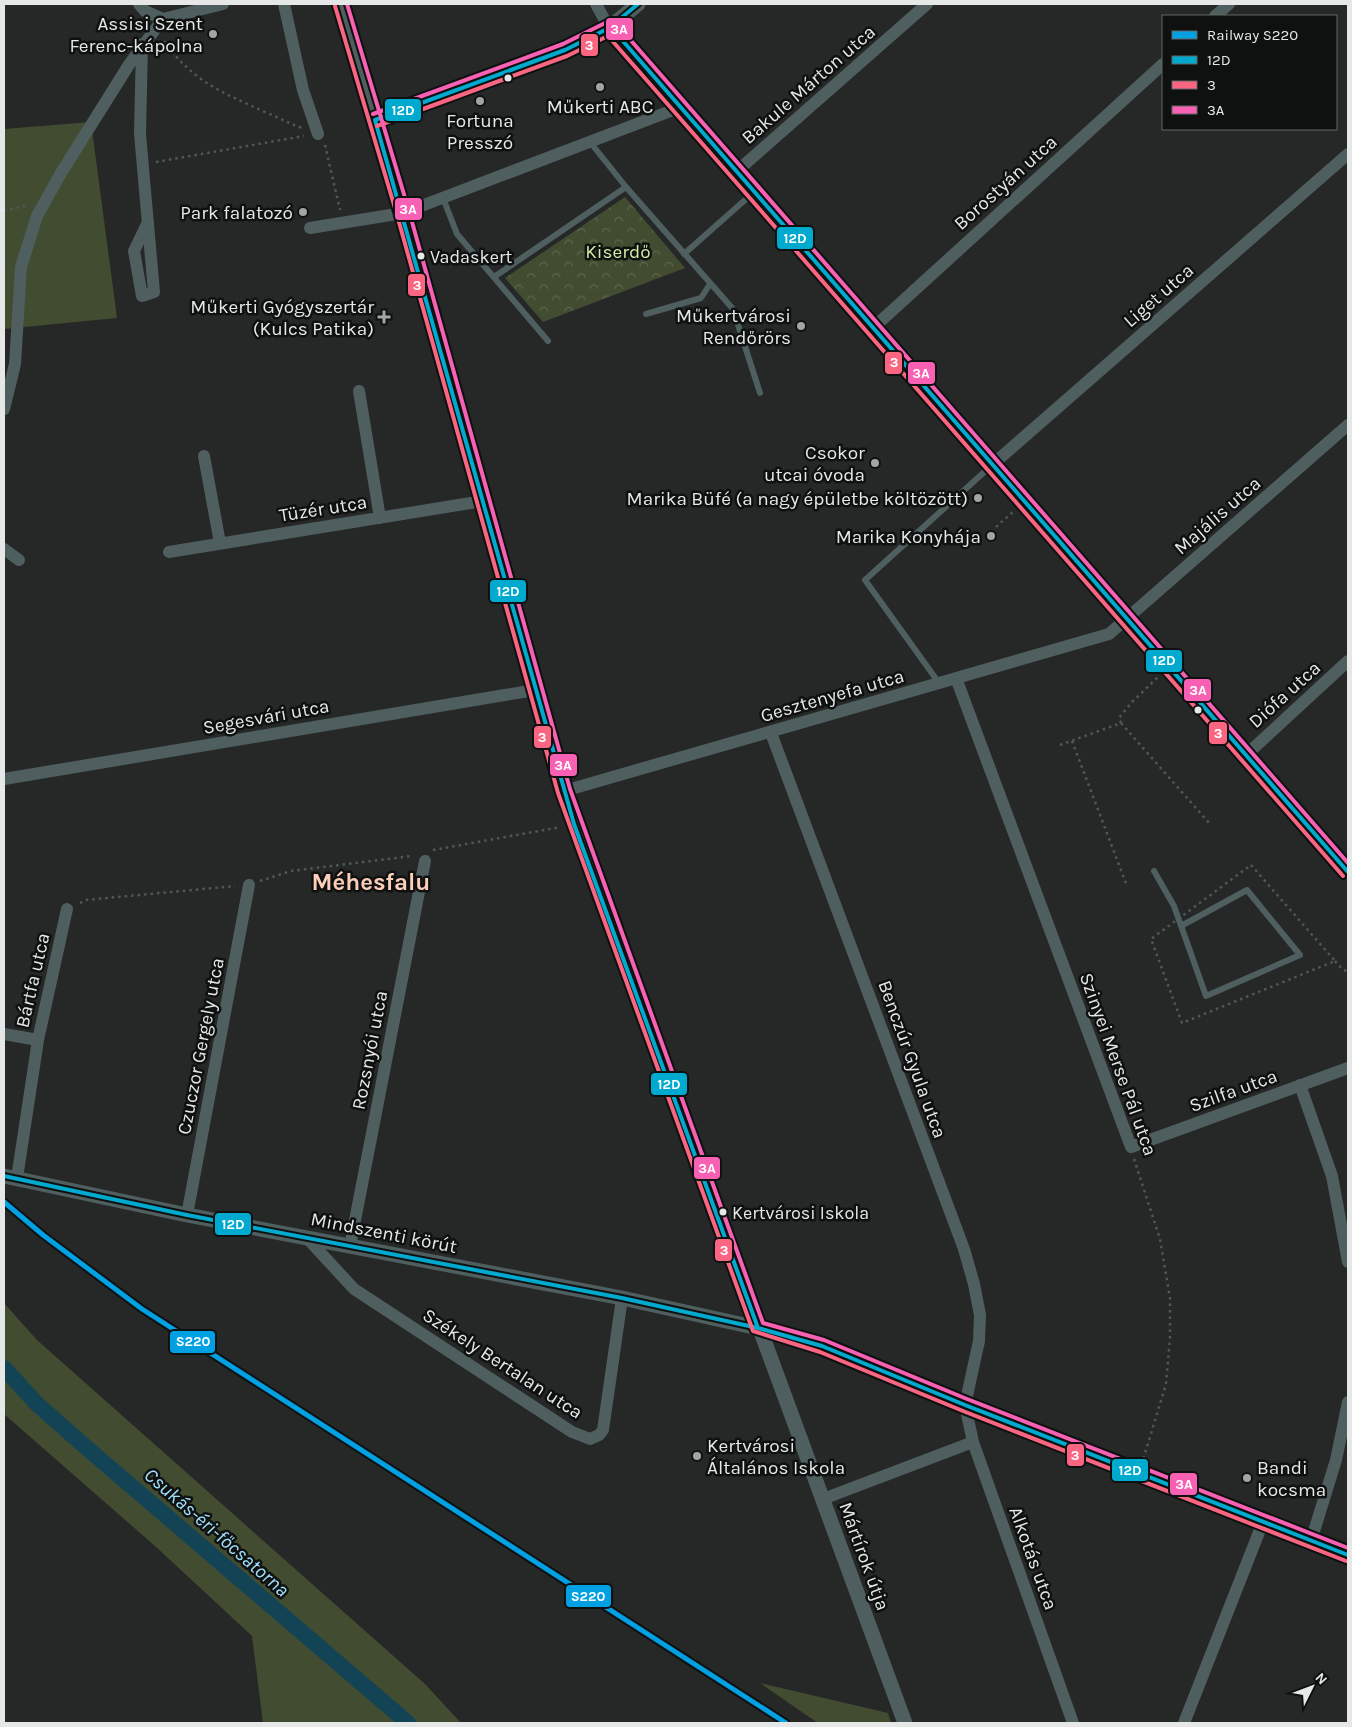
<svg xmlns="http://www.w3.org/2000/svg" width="1352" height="1727" viewBox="0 0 1352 1727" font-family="Karla,sans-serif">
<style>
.grass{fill:#424c30}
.park{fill:url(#park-crowns)}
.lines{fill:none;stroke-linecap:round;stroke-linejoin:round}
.canal{stroke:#124456;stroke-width:16}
.path{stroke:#4e5858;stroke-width:2.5;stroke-dasharray:2.5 4;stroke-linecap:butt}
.service{stroke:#4f5e5e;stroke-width:6}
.minor{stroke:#4f5e5e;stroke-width:12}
.tertiary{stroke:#4f5e5e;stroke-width:15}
.bus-1-casing{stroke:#0f1111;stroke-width:8}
.bus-2-casing{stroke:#0f1111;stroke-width:8}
.bus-3-casing{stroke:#0f1111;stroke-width:8}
.bus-1{stroke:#00a9ce;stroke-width:4}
.bus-2{stroke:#fa6682;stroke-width:4}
.bus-3{stroke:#f860b3;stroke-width:4}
.rail-1-casing{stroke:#0f1111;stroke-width:9}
.rail-1{stroke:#00a0e3;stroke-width:5}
.poi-dot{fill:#a2a5a4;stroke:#0f1111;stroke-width:2}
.bus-dot{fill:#e5e8e7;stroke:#0f1111;stroke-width:2}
.labels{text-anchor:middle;stroke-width:5;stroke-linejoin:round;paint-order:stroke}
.bus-label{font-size:18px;fill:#e5e8e7;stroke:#0f1111;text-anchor:start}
.poi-label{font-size:19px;fill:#e5e8e7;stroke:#0f1111;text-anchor:end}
.street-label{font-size:19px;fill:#e5e8e7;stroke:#0f1111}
.park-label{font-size:19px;fill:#d2eaa4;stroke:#0f1111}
.water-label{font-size:20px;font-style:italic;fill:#a0e0fc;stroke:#0f1111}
.district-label{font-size:24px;font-weight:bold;fill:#fdcfba;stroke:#0f1111}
.line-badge{stroke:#0f1111;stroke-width:2}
.badge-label{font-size:14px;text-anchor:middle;font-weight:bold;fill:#fff}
</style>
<defs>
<pattern id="park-crowns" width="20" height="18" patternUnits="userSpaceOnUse" patternTransform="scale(1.25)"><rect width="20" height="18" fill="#424c30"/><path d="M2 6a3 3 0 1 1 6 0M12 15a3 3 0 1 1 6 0" fill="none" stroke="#5d664e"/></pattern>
</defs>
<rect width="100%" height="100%" fill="#252827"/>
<path class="grass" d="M91 122 117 318 4 329V129Z
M4 1303 37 1340 425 1684 461 1723H263L252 1636 155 1546 4 1414Z
M760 1683 888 1713 891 1723H818Z"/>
<path class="park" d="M625 197 685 268 543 322 505 278Z"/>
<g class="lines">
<path class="canal" d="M4 1368 37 1404 88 1449 408 1723"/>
<path class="path" d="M164 41C194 83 222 92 267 113 280 118 289 124 303 128
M325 145 340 210
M156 162 304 136
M4 211 28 205
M996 527 1014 511
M1121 723 1119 718 1132 702 1158 677
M1072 741 1127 886
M1060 745 1121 723 1210 824
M433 850 561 827
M1251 865 1335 961 1182 1023 1151 939Z
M260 881 291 871 412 856
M80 903 86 900 235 886
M1335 961 1343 970 1348 971
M1134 1159 1160 1239 1170 1298V1338L1166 1384 1143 1460"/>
<path class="service" d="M590 142 626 187 733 309 760 393
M443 198 457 234 548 341
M684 254 754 192
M494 277 626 187
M646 314 701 298 710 284
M939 683 865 580 992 465
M1154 871 1174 906 1206 996 1300 955 1247 890 1181 926"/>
<path class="minor" d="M139 4 145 11 163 19 223 4
M284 4 303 90 318 134
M596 4 609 28 622 40 1126 620 1348 872
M1215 16 1229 4
M142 44 140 134 154 292 142 296 134 251 148 222
M736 172 927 4
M310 228 403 213 681 107
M873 328 1163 64
M359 391 380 518
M4 409 15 364 21 267 37 216 61 173 130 63 163 19
M204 456 220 543
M992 465 1348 154
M4 549 19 560
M169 552 483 501
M956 678 1131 1147 1348 1068
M771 733 964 1249 974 1284 980 1315 979 1341 965 1405 973 1442 1073 1723
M1246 755 1348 661
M4 779 535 690
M564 791 1109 634 1348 425
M4 1034 38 1040
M1300 1085 1332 1176 1348 1262
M17 1178 38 1040 67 909
M187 1215 249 885
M307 1238 354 1289 572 1432 590 1439 599 1435 603 1430 622 1298
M350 1246 425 861
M823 1499 973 1442
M1311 1541 1336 1460 1348 1402
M1184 1723 1263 1522"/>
<path class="tertiary" d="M341 4 403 213 541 713 574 824 905 1723
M375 120 565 50 609 28 638 4
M4 1176 187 1215 622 1298 758 1328 822 1346 965 1405 1348 1555"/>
<g class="bus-1-casing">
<path id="bus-1" d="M638 4 609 28 565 50 375 120 574 824 758 1328
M609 28 622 40 1348 872
M4 1176 187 1215 622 1298 758 1328 822 1346 965 1405 1348 1555"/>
</g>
<g class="bus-2-casing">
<path id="bus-2" d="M335 6 397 215 558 793 753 1331 820 1352 963 1411 1346 1561
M377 126 567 56 608 36 1343 876"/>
</g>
<g class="bus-3-casing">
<path id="bus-3" d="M347 4 409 211 570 789 763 1323 824 1340 967 1399 1348 1548
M373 114 563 44 607 22 613 23 627 36 1348 863"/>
</g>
<use href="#bus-1" class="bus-1"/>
<use href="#bus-2" class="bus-2"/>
<use href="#bus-3" class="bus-3"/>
<g class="rail-1-casing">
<path id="rail-1" d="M4 1202 43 1235 142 1309 786 1723"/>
</g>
<use href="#rail-1" class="rail-1"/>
</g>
<g class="poi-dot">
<circle cx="213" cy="34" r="5"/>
<circle cx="600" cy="87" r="5"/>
<circle cx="480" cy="101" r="5"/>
<circle cx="303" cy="212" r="5"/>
<path d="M381.5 309.5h5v5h5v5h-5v5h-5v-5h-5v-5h5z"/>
<circle cx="801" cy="326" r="5"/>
<circle cx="875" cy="463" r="5"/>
<circle cx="978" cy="498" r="5"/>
<circle cx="991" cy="536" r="5"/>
<circle cx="697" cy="1456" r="5"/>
<circle cx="1247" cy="1478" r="5"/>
</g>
<g class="bus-dot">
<circle cx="508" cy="78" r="4.5"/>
<circle cx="421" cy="256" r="4.5"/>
<circle cx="1198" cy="710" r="4.5"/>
<circle cx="723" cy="1212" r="4.5"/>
</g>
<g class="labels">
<g class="bus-label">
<text x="430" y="263">Vadaskert</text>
<text x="732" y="1219">Kertvárosi Iskola</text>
</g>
<g class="poi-label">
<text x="203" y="30">Assisi Szent<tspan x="203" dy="22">Ferenc-kápolna</tspan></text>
<text x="600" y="113" text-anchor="middle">Műkerti ABC</text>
<text x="480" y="127" text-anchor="middle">Fortuna<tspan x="480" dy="22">Presszó</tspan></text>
<text x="293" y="219">Park falatozó</text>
<text x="374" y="313">Műkerti Gyógyszertár<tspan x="374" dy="22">(Kulcs Patika)</tspan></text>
<text x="791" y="322">Műkertvárosi<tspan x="791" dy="22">Rendőrörs</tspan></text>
<text x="865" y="459">Csokor<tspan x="865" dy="22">utcai óvoda</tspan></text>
<text x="968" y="505">Marika Büfé (a nagy épületbe költözött)</text>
<text x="981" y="543">Marika Konyhája</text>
<text x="707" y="1452" text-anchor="start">Kertvárosi<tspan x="707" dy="22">Általános Iskola</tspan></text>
<text x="1257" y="1474" text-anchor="start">Bandi<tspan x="1257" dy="22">kocsma</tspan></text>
</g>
<g class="street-label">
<text transform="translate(808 84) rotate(-41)" y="7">Bakule Márton utca</text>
<text transform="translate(1005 182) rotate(-42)" y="7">Borostyán utca</text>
<text transform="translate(1158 295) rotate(-41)" y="7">Liget utca</text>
<text transform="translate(323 508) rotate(-9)" y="7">Tüzér utca</text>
<text transform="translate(1217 515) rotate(-41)" y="7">Majális utca</text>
<text transform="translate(1284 694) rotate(-42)" y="7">Diófa utca</text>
<text transform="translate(832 695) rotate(-16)" y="7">Gesztenyefa utca</text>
<text transform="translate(266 716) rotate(-10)" y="7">Segesvári utca</text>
<text transform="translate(32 980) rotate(-77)" y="7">Bártfa utca</text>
<text transform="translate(200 1046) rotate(-79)" y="7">Czuczor Gergely utca</text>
<text transform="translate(369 1050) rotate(-79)" y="7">Rozsnyói utca</text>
<text transform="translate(913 1059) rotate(70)" y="7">Benczúr Gyula utca</text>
<text transform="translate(1119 1064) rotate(70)" y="7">Szinyei Merse Pál utca</text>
<text transform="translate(1233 1090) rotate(-20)" y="7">Szilfa utca</text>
<text transform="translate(384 1232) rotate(11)" y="7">Mindszenti körút</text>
<text transform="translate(503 1363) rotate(33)" y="7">Székely Bertalan utca</text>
<text transform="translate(865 1556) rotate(70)" y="7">Mártírok útja</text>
<text transform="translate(1034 1558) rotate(70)" y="7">Alkotás utca</text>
</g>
<g class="park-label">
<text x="618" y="258">Kiserdő</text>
</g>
<g class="water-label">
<text transform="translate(217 1532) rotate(41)" y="7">Csukás-éri-főcsatorna</text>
</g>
<g class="district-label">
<text x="371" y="890">Méhesfalu</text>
</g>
</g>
<g class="line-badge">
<rect x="605" y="17" width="29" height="24" rx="5" fill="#f860b3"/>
<rect x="580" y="33" width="19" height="24" rx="5" fill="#fa6682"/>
<rect x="384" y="98" width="38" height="24" rx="5" fill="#00a9ce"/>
<rect x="394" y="197" width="29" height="24" rx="5" fill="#f860b3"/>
<rect x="776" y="226" width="38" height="24" rx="5" fill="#00a9ce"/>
<rect x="407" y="273" width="19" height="24" rx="5" fill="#fa6682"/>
<rect x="884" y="351" width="19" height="24" rx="5" fill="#fa6682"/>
<rect x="907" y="361" width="29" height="24" rx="5" fill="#f860b3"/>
<rect x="489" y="579" width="38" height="24" rx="5" fill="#00a9ce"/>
<rect x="1145" y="649" width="38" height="24" rx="5" fill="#00a9ce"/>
<rect x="1183" y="678" width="29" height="24" rx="5" fill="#f860b3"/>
<rect x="1208" y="721" width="20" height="24" rx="5" fill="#fa6682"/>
<rect x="533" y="725" width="19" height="24" rx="5" fill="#fa6682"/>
<rect x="549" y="753" width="29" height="24" rx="5" fill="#f860b3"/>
<rect x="650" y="1072" width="38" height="24" rx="5" fill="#00a9ce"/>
<rect x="693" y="1156" width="28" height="24" rx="5" fill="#f860b3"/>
<rect x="214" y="1212" width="38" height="24" rx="5" fill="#00a9ce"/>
<rect x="714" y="1238" width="19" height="24" rx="5" fill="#fa6682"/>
<rect x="169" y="1330" width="47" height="24" rx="5" fill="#00a0e3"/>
<rect x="1066" y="1443" width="19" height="24" rx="5" fill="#fa6682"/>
<rect x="1111" y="1458" width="38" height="24" rx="5" fill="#00a9ce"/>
<rect x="1169" y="1472" width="29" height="24" rx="5" fill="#f860b3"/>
<rect x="565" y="1584" width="47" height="24" rx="5" fill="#00a0e3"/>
</g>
<g class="badge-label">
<text x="619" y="34">3A</text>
<text x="589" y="50">3</text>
<text x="403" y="115">12D</text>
<text x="408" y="214">3A</text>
<text x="795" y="243">12D</text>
<text x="417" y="290">3</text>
<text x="894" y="367">3</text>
<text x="921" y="378">3A</text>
<text x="508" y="596">12D</text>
<text x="1164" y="665">12D</text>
<text x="1198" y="695">3A</text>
<text x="1218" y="738">3</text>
<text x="542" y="742">3</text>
<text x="563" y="770">3A</text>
<text x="669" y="1089">12D</text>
<text x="707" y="1173">3A</text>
<text x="233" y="1229">12D</text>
<text x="724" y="1255">3</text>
<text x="193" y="1346">S220</text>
<text x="1075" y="1460">3</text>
<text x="1130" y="1475">12D</text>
<text x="1184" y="1489">3A</text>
<text x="588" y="1601">S220</text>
</g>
<rect width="1352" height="1727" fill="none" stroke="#e5e8e7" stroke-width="10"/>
<rect x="1162" y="15" width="175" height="115" fill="#0f1111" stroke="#656767"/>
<rect x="1172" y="31" width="25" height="8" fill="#00a0e3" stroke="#656767"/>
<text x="1207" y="40" font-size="15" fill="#e5e8e7">Railway S220</text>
<rect x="1172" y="56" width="25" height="8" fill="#00a9ce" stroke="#656767"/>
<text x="1207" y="65" font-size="15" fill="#e5e8e7">12D</text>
<rect x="1172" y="81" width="25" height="8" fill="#fa6682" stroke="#656767"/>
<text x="1207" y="90" font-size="15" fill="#e5e8e7">3</text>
<rect x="1172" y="106" width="25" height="8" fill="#f860b3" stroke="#656767"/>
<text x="1207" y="115" font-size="15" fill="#e5e8e7">3A</text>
<g transform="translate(1312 1687) rotate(48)" stroke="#0f1111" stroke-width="4" paint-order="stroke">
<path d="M0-4L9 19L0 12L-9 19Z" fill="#e5e8e7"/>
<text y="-8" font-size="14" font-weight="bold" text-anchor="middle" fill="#e5e8e7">N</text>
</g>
</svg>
